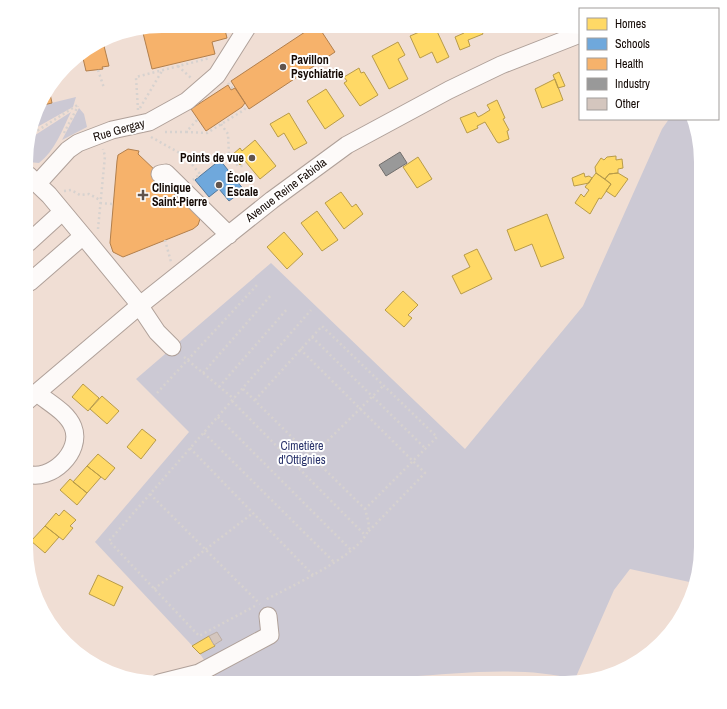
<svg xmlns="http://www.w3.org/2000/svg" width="727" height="709" viewBox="0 0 727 709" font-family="'Archivo Narrow',sans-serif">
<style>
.green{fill:#ccc9d4}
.homes{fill:#ffd966;stroke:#b89b49}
.schools{fill:#6fa8dc;stroke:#54789b}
.health{fill:#f6b26b;stroke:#b27f4c}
.industry{fill:#999;stroke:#716e6c}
.building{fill:#d4c6be;stroke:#baaca4}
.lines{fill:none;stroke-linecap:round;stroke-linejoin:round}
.minor-casing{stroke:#afa099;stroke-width:19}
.path{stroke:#d7d2cf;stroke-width:2.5;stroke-dasharray:2 3;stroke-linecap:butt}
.minor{stroke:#fdfaf9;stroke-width:17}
.poi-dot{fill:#61544d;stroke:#fff;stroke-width:1.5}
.labels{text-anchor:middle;stroke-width:4;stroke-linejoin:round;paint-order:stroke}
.poi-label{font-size:12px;font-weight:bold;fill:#140904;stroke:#fff;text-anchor:start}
.street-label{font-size:12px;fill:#140904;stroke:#fff}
.park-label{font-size:12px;fill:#2a346c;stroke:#fff}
</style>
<rect width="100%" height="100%" fill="#f0ded4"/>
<path class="green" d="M76 97 73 107 30 131 39 106Z
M79 108 84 114 87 127 62 140Z
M71 112C62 130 55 151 39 163L28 162 29 139Z
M669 119H694L701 153V556L694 583 630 569 614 590 575 679C521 666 461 673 406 677 344 680 282 683 220 683L200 654 95 542 189 432 136 379 271 263 465 449 583 306 662 129Z"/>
<path class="homes" d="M431 27H435L449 57 437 63 432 52 420 58 410 36Z
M461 27H480L483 34 468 40 470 46 460 50 455 37 464 33Z
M398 42 405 55 398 59 408 79 389 89 372 56Z
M359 68 361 73 364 72 378 95 360 106 344 83 347 81 344 77Z
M559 72 565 86 558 88 553 75Z
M555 79 563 100 542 108 535 89Z
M326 89 344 116 325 129 307 101Z
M497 100 505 118 503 119 509 130 507 131 509 139 499 143 497 142 485 122 477 126 478 128 467 133 460 118 475 112 478 117 482 115 490 110 487 105Z
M289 113 307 143 294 150 284 133 278 137 270 124Z
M255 140 276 166 260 179 245 161 240 165 232 155 240 148 242 151Z
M616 156V160L622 159 623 168 618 169V173L609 174 605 179 596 173 595 167 601 158 604 160 607 157Z
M418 157 432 179 417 188 403 167Z
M584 173 585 177 589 176 592 178 589 183 574 186 572 178Z
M596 173 611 184 601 199 599 198 590 214 575 203 581 194 584 197 589 190 585 187Z
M618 173 628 179 615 197 606 191 611 184 605 179 609 174Z
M341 192 352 207 356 204 363 214 344 229 325 203Z
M317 211 338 240 322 251 301 223Z
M547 214 564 258 541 267 532 244 515 251 507 230Z
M284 232 303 254 287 269 267 247Z
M477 249 492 279 461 294 452 276 470 267 464 255Z
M403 291 418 305 408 315 412 318 404 327 385 310Z
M83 384 99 398 88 411 72 397Z
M102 396 119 411 107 424 90 409Z
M142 429 156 440 141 459 127 447Z
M98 454 115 468 105 480 87 466Z
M87 466 101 477 87 493 73 482Z
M70 479 87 493 77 505 60 490Z
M64 510 76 520 70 526 73 528 63 540 45 526 56 513 59 516Z
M45 526 59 537 45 553 31 541Z
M98 575 123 587 114 606 89 594Z
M209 636 215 646 200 654 192 646Z"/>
<path class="schools" d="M220 160 244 190 229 201 219 189 209 197 195 180Z"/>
<path class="health" d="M162 26H224L227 38 212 42 215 54 152 69 142 29Z
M314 26H318L335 52 249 109 231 81Z
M103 42 109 66 102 67 103 69 86 71 82 54Z
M228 85 231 90 235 88 245 103 242 107 206 131 191 109Z
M49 89 52 103 39 106 44 94Z
M128 149 139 151 138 154 197 210 200 219 198 225 193 229 123 257 113 252 110 243 117 161 118 155Z"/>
<path class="industry" d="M400 152 407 163 386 176 379 165Z"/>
<path class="building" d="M217 632 222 640 214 645 209 636Z"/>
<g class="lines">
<g class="minor-casing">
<path id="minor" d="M160 174 166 173 229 235
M28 175 49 195 89 243 135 299 157 332 172 347
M38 183 68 150 78 143 112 130 149 122 187 101 217 75 248 26
M28 243 62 212
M30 282 83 236
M27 401 139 306 272 200 347 145 449 90 501 65 580 34
M27 474C50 482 83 452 73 427 67 412 49 403 37 393
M159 683 199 673 270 635 268 616"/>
</g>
<path class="path" d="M178 66 191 78
M98 70 104 88
M228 83 233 89
M140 108 162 71
M138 110 136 77 210 58
M221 124 228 134 229 155 238 166H244
M165 132H186L198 119
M186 132 207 133 244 110 247 106
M64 133 78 106
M29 136 79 104
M151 137 185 156 200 174 193 180
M64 191 71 190 80 195 89 194 100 200
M100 203 113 204
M98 229 105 156 103 149
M165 240 171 262
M312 337 426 449
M300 349 425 473 367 533
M184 357 234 399
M203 373 272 294
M219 387 288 308
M243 389 365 509C367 517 371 525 367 533 355 557 290 587 265 600
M157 393 258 284
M255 400 322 326 437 437 365 509
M232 401 365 535
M218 417 351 550
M204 433 335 563
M190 448 313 575
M299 469 383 386
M150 494 260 604
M154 589 253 513
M255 606 199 636 109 541 311 310"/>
<use href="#minor" class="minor"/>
</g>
<g class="poi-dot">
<circle cx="283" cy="67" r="4"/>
<circle cx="252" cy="158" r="4"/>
<circle cx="219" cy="185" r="4"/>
<path d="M141 189h4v4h4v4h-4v4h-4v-4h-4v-4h4z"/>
</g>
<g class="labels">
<g class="poi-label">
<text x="291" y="64">Pavillon<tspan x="291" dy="14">Psychiatrie</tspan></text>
<text x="244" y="162" text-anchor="end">Points de vue</text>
<text x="227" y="182">École<tspan x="227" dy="14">Escale</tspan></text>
<text x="152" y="192">Clinique<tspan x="152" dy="14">Saint-Pierre</tspan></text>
</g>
<g class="street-label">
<text transform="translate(119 130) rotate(-16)" y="4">Rue Gergay</text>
<text transform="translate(286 190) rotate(-37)" y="4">Avenue Reine Fabiola</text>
</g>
<g class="park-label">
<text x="302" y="450">Cimetière<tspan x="302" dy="14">d'Ottignies</tspan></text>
</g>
</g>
<path d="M0 0H727V709H0ZM162 33H565A129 129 0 0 1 694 162V547A129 129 0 0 1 565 676H162A129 129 0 0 1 33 547V162A129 129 0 0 1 162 33Z" fill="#fff" fill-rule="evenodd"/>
<rect x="579" y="8" width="140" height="112" fill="#ffffff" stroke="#a19d9b"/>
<rect x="587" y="18" width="20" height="12" fill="#ffd966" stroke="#a19d9b"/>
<text x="615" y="28" font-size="12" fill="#140904">Homes</text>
<rect x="587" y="38" width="20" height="12" fill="#6fa8dc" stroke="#a19d9b"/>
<text x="615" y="48" font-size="12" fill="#140904">Schools</text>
<rect x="587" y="58" width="20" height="12" fill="#f6b26b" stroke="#a19d9b"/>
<text x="615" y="68" font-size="12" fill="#140904">Health</text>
<rect x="587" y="78" width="20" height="12" fill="#999999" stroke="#a19d9b"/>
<text x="615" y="88" font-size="12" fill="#140904">Industry</text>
<rect x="587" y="98" width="20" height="12" fill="#d4c6be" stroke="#a19d9b"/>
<text x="615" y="108" font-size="12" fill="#140904">Other</text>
</svg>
